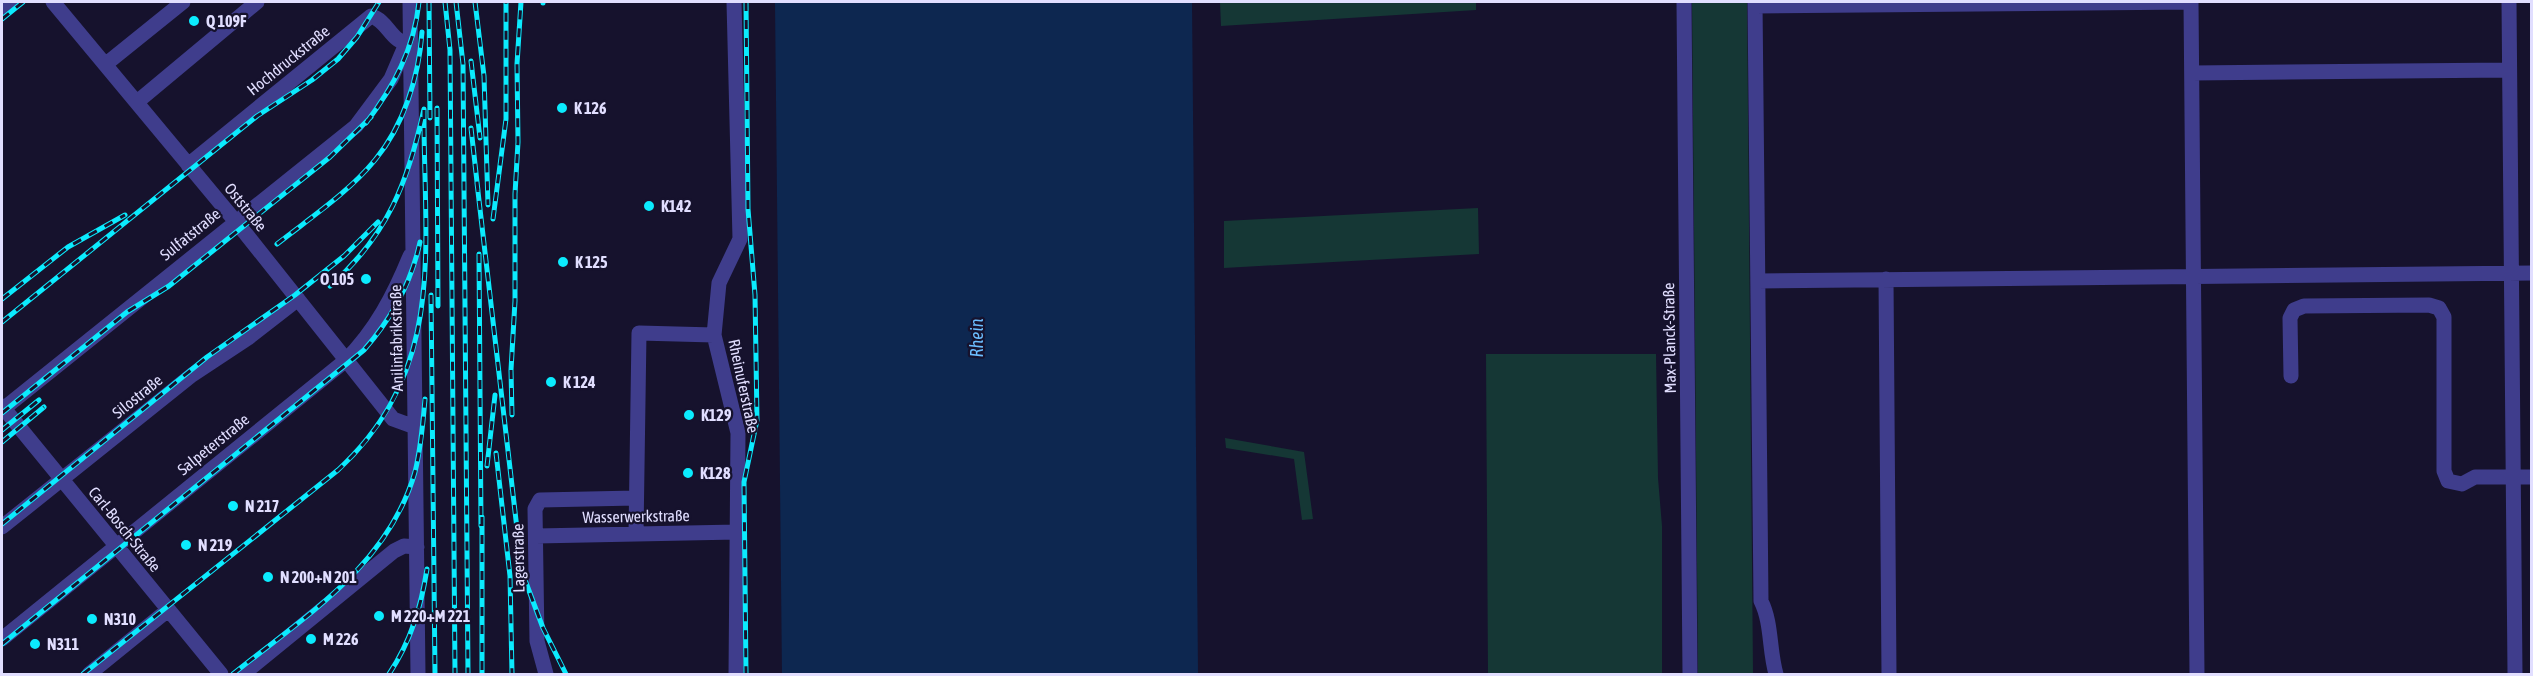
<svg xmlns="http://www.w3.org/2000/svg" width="2533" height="676" viewBox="0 0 2533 676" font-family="'Asap Condensed',sans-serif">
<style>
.green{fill:#153735}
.water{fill:#0d2750}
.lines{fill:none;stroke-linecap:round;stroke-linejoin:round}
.minor{stroke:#3f3d8c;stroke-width:15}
.rail-casing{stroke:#0bebfe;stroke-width:5}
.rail{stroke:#16122d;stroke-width:3;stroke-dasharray:9;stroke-linecap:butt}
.poi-dot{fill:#0bebfe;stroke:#16122d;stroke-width:2}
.labels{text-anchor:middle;stroke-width:4.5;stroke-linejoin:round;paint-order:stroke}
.poi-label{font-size:16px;font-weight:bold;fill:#e1deff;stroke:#16122d;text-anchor:start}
.street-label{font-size:16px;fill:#e1deff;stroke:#16122d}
.water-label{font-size:18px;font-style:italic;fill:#6cbeff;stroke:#16122d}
</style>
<rect width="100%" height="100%" fill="#16122d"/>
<path class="green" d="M1220 2H1476V10L1221 26Z
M1692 2H1747L1753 674H1698Z
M1478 208 1479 254 1224 268V221Z
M1486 354H1656L1658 478 1662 526V674H1488Z
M1225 438 1304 452 1313 519 1302 520 1294 459 1226 448Z"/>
<path class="water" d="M775 2H1192L1198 674H782Z"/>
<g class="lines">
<path class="minor" d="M53 2 246 234 393 419 415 427
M410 2 418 674
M734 2 740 239 719 283 714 335 738 433 736 674
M1684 2 1690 674
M1755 2 1761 601C1772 623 1769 650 1776 674
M2191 2 2197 674
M2509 2 2515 674
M1755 6 2191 2
M2 10 12 2
M106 64 183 2
M2192 73 2509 70
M137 102 257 2
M188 165 371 16C389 21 390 43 411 44
M1886 279 1889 674
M1758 281 2532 273
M2291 376 2290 318 2294 310 2304 306 2429 305 2439 308 2444 317V471L2448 481 2462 484 2475 477H2532
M2 406 221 674
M2 410 356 126 391 79 406 44
M2 527 192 375 248 338 298 299
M636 534 639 333 714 335
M536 536 737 532
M2 639 345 361C376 330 394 295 410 256
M89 674 168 610
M243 674 394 551 404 546 417 547
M546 674 537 641 535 509 540 500 636 498"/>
<g class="rail-casing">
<path id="rail" d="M429 2 430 118
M445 2 450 50 455 674
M456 2 463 64 468 674
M475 2 484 76 488 205
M746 2 748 209 755 295 757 420 744 482 746 674
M543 3V2
M2 19 23 2
M471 61 480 138
M437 108 438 306
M366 123C394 86 414 49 419 2
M471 128 478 191
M477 183 522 572 543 628 566 674
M493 219 506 119V2
M277 244C310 218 348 193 375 160 404 125 419 76 422 32
M479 254 481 526
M431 295 435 674
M2 299 68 247 125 215
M2 322 257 116 312 80 338 59 357 37 379 2
M2 413 127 312 169 286 330 157 371 117
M512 415 511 370 515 301V194L518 142 517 64 521 2
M2 430 39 400
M2 442 44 407
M496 453 510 576 512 674
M487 466 495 395
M482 517V674
M2 524 207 357 295 295 344 256 378 222
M2 644 364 350C392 318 411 284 420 242
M83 674 338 470C449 368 423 244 424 109 408 182 388 235 330 286
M233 674C305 616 388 566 415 472 421 448 423 423 425 399
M389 674C411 641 421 607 427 569"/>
</g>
<use href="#rail" class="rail"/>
</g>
<g class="poi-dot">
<circle cx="194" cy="21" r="6"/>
<circle cx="562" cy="108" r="6"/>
<circle cx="649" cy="206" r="6"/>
<circle cx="563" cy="262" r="6"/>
<circle cx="366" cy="279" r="6"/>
<circle cx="551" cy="382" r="6"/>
<circle cx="689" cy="415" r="6"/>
<circle cx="688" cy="473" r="6"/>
<circle cx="233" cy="506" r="6"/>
<circle cx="186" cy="545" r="6"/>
<circle cx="268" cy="577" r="6"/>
<circle cx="379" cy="616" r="6"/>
<circle cx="92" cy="619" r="6"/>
<circle cx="311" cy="639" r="6"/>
<circle cx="35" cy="644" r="6"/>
</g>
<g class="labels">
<g class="poi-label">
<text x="206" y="27">Q 109F</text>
<text x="574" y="114">K 126</text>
<text x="661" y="212">K142</text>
<text x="575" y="268">K 125</text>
<text x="354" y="285" text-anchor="end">O 105</text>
<text x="563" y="388">K 124</text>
<text x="701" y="421">K129</text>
<text x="700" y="479">K128</text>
<text x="245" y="512">N 217</text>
<text x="198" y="551">N 219</text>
<text x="280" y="583">N 200+N 201</text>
<text x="391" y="622">M 220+M 221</text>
<text x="104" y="625">N310</text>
<text x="323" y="645">M 226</text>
<text x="47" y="650">N311</text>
</g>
<g class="street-label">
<text transform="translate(288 60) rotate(-39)" y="6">Hochdruckstraße</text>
<text transform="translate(246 207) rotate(51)" y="6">Oststraße</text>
<text transform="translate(190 234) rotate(-39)" y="6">Sulfatstraße</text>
<text transform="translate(396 338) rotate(-91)" y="6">Anilinfabrikstraße</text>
<text transform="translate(1669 338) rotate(-91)" y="6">Max-Planck-Straße</text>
<text transform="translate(744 386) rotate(78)" y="6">Rheinuferstraße</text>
<text transform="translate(137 396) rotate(-39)" y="6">Silostraße</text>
<text transform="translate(213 444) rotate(-39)" y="6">Salpeterstraße</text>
<text transform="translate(636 516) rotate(-1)" y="6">Wasserwerkstraße</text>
<text transform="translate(125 529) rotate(51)" y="6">Carl-Bosch-Straße</text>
<text transform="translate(518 558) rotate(-91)" y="6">Lagerstraße</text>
</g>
<g class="water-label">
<text transform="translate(977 338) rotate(-90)" y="6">Rhein</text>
</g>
</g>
<rect width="2533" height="676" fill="none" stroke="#e1deff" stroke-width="6"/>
</svg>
